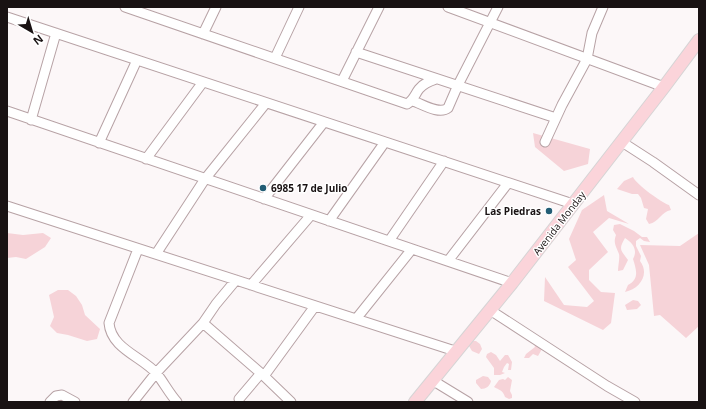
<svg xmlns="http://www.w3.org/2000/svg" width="706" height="409" viewBox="0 0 706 409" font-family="'Open Sans',sans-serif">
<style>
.green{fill:#f6d3d8}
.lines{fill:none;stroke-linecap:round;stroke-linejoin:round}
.minor-casing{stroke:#b7a2a5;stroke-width:11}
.major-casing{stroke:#d6d4d5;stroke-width:14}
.minor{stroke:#fff;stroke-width:9}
.major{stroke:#fbd4da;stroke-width:12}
.poi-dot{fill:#225d75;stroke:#fff;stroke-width:1.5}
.labels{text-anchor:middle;stroke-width:3;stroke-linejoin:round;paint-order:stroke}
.poi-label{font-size:10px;font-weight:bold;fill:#191213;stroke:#fff;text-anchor:start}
.street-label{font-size:10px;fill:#191213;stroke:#fff}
</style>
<rect width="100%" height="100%" fill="#fcf7f8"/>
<path class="green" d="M533 133 590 149 588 164 564 171 535 147Z
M633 177C636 184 662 203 669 205L671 210C661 212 659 222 649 224L646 219 648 209 644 208 641 198 638 194H632L617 189 624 181Z
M604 195 607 211 629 224 609 218 593 232 608 252 589 270V280L601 292 615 293 611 323 603 330 544 301 545 277 564 305 587 307 594 301 568 267 576 260 569 239 582 210Z
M620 224 634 231 642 237H647L650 242 644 241 640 238 636 241V246L641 256 640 261C650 274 640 289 625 292L628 285C640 279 636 269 633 259 638 250 633 243 625 238 618 250 621 250 628 260L623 270 618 271C618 266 620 258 619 254 616 246 613 243 616 235L613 230 614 225Z
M7 233 23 235 43 233 51 238 45 247 26 259 16 257 7 258Z
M699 233V326L686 338 660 315 654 316 649 265 640 245 680 246Z
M58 290H68L76 296 82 305 85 315 100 329 97 339 87 341 68 335 57 333 50 326 54 317 49 295Z
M633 300 638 301 641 305 637 309 627 310 625 305Z
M471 341H476L480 344 482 349 479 354 472 351 469 346Z
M534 342 542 349 538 356 533 354 529 358H524L526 354 535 347Z
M491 352 496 355 500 361 505 355H508L512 362 511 370H508L509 364 507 363 504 367 502 372 505 373 500 375H494V368L486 357 487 354Z
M483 376 488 377 491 381C490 386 486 389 481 389L476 383V380Z
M508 377 512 380 510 391 512 395V398L509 399 505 397C503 390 499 390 494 387L499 380 503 379 505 380Z"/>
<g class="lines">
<g class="minor-casing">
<path id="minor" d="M125 7 407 104C414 100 415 94 419 89 424 83 430 81 436 79
M448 7 664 87
M7 17 573 204
M203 34 216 7
M356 52 556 118
M275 58 299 7
M342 81 379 7
M413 101C422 104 439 115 448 108L458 85 498 7
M7 111 512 283
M31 120 56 33
M545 142 562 105 587 59 592 33 603 7
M622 142 653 162 699 195
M99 143 137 60
M146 159 203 82
M264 199 324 122
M7 206 455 351
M329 221 385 142
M389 241 444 161
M138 249 109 323C111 349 143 357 157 374 164 383 169 393 177 402
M156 254 205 179 266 103
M448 261 508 183
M251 285 311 215
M490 310 607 386 635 402
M356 319 412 249
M203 323 264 376 291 402
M264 376 315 306
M432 380 468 402
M239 399 261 373
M50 402 56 396 62 395 75 402
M133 402 156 373 203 323 216 304 236 280"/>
</g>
<g class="major-casing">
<path id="major" d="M415 402 512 283 664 87 699 40"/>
</g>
<use href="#minor" class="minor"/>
<use href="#major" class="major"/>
</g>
<g class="poi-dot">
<circle cx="263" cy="188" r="4"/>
<circle cx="549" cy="211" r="4"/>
</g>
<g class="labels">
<g class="poi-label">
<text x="271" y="192">6985 17 de Julio</text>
<text x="541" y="215" text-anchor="end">Las Piedras</text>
</g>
<g class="street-label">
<text transform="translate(559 223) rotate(-52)" y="4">Avenida Monday</text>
</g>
</g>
<rect width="706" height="409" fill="none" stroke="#191213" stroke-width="16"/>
<g transform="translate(32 32) rotate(142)" stroke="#ffffff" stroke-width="3" paint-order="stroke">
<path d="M0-3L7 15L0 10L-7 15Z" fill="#191213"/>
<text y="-6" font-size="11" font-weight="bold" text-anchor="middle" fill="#191213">N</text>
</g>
</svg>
